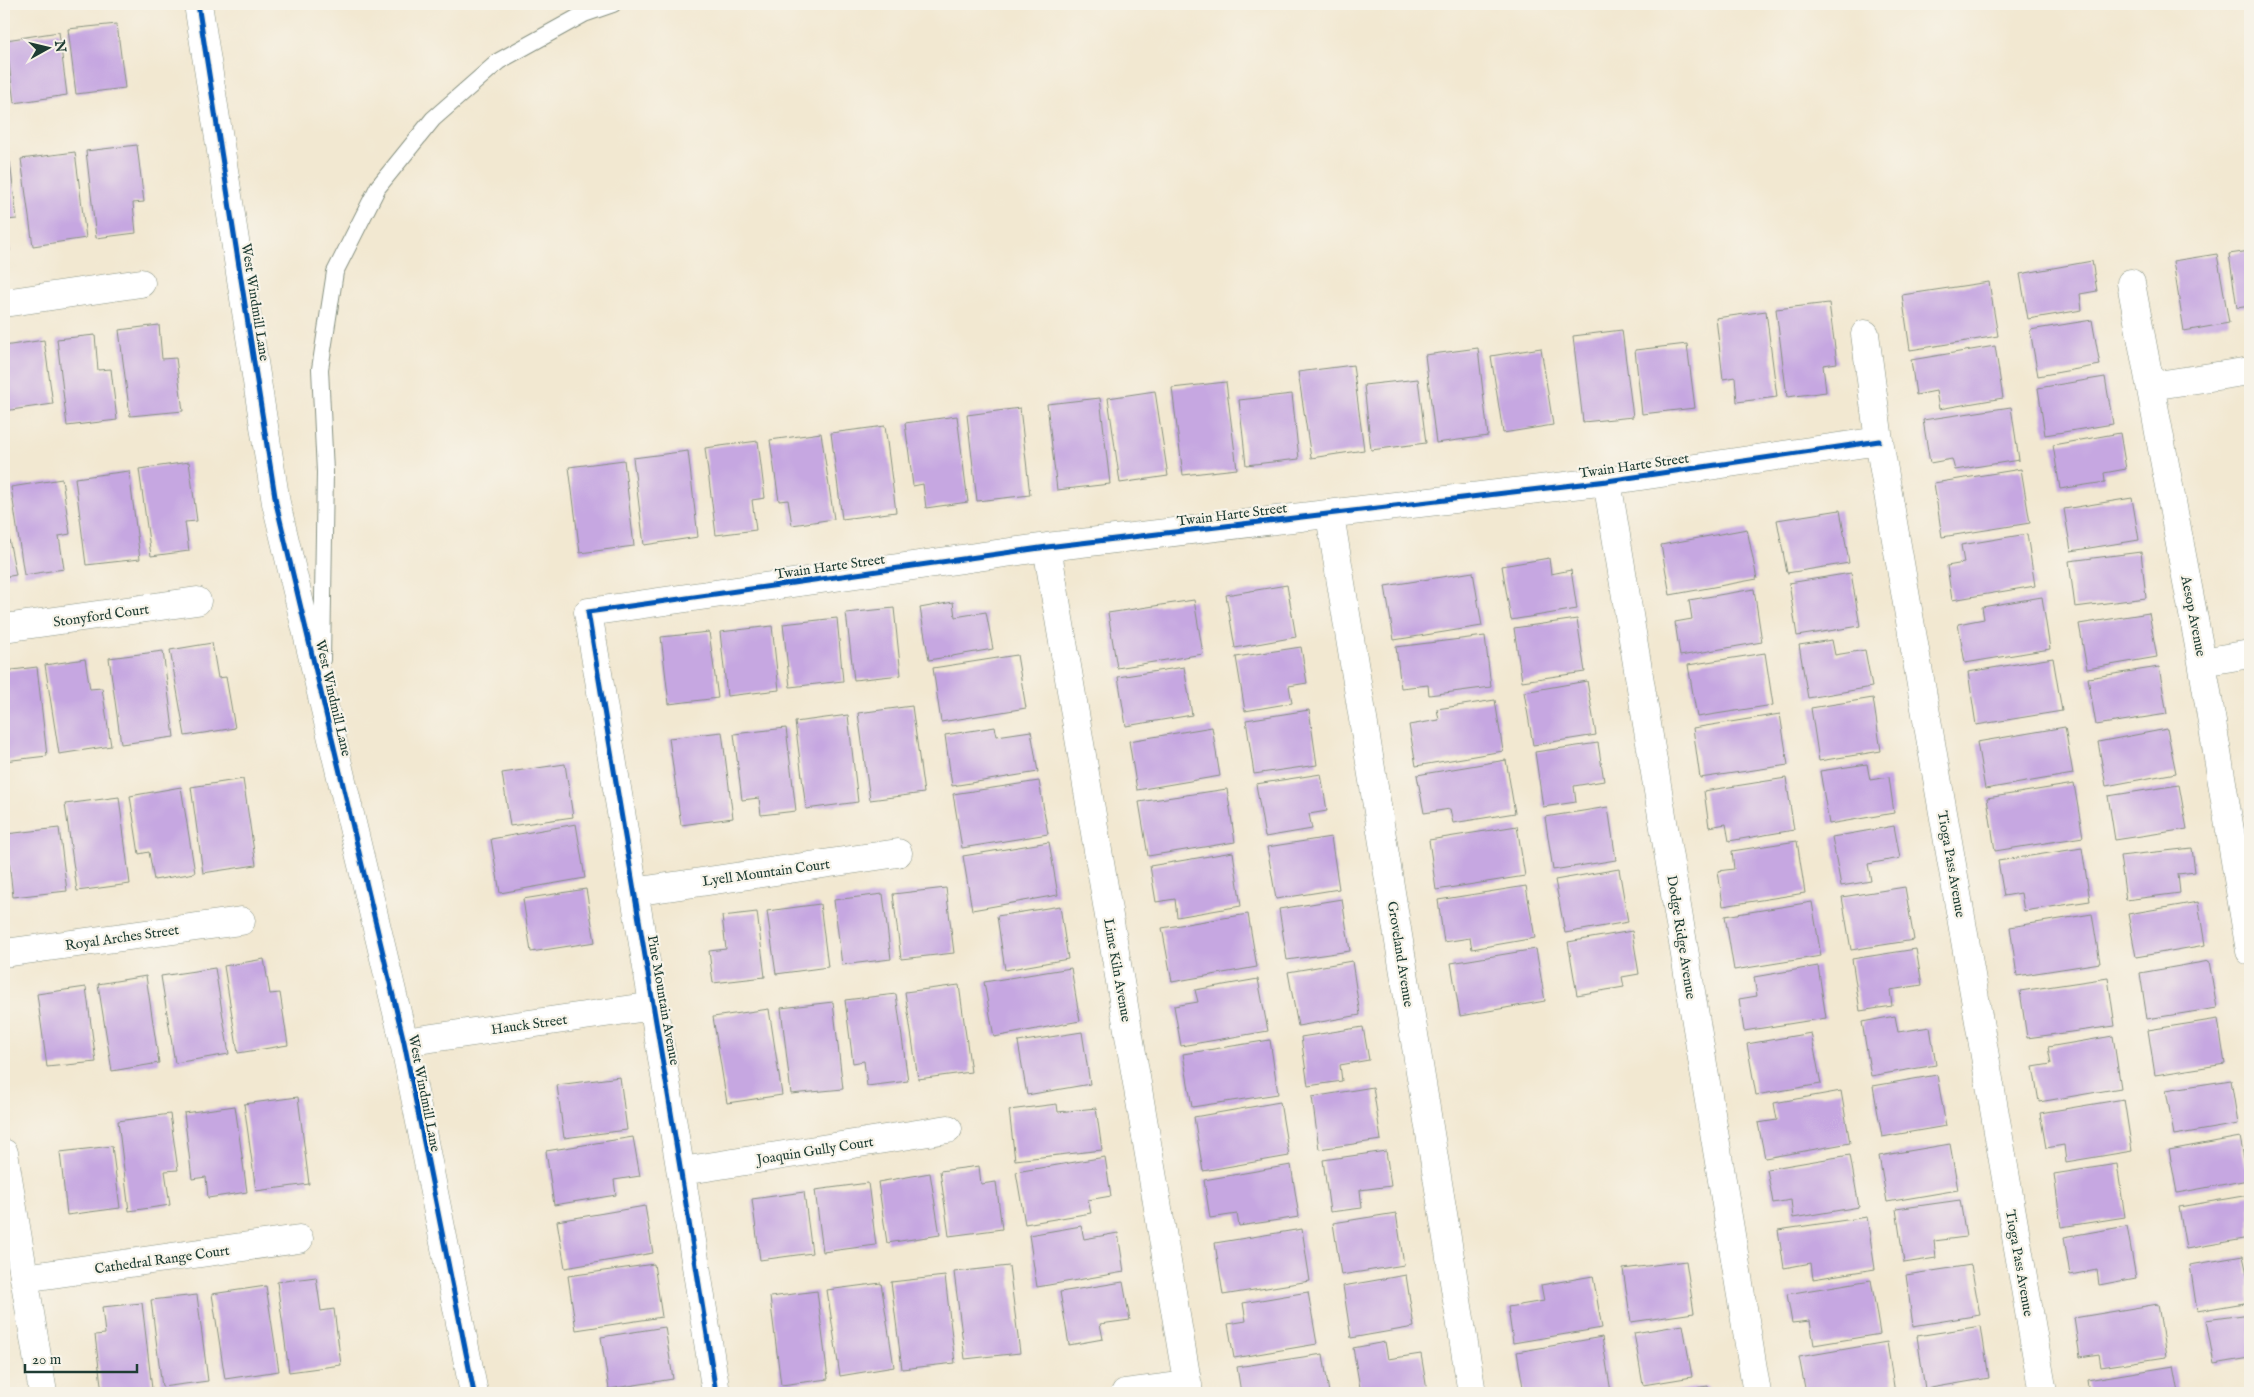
<svg xmlns="http://www.w3.org/2000/svg" width="2254" height="1397" viewBox="0 0 2254 1397" font-family="'IM FELL English',serif">
<style>
.building{fill:#c6a7e1}
.lines{fill:none;stroke-linecap:round;stroke-linejoin:round}
.service-casing{stroke:#889282;stroke-width:18}
.minor-casing{stroke:#889282;stroke-width:29}
.tertiary-casing{stroke:#889282;stroke-width:29}
.service{stroke:#fff;stroke-width:16}
.minor{stroke:#fff;stroke-width:28}
.tertiary{stroke:#fff;stroke-width:28}
.cycleway-casing{stroke:#f7f3e8;stroke-width:8}
.cycleway{stroke:#0057b8;stroke-width:5}
.labels{text-anchor:middle;stroke-width:4.5;stroke-linejoin:round;paint-order:stroke}
.street-label{font-size:14px;fill:#1f3d34;stroke:#f7f3e8}
</style>
<rect width="100%" height="100%" fill="#f7f3e8"/>
<filter id="ink" filterUnits="userSpaceOnUse"><feTurbulence type="fractalNoise" baseFrequency=".02" numOctaves="2"/><feDisplacementMap in="SourceGraphic" scale="10" xChannelSelector="R" yChannelSelector="G"/><feConvolveMatrix kernelMatrix="1 2 1 2 8 2 1 2 1" color-interpolation-filters="sRGB"/></filter>
<filter id="wash" filterUnits="userSpaceOnUse"><feTurbulence type="fractalNoise" baseFrequency=".0096" numOctaves="4" result="noise"/><feDisplacementMap in="SourceGraphic" scale="20" xChannelSelector="R" yChannelSelector="G"/><feGaussianBlur stdDeviation="1.12" result="paint"/><feColorMatrix in="noise" values="0 0 0 0 0 0 0 0 0 0 0 0 0 0 0 0 0 1.4 0 .05"/><feComposite in="paint" operator="in"/></filter>
<g filter="url(#wash)">
<rect width="100%" height="100%" fill="#f2e8d1"/>
<g id="blocks">
<path class="building" d="M117 24 125 88 76 94 68 29Z
M59 32 67 95 14 103 6 40Z
M137 145 144 202 133 203 136 233 96 238 86 151Z
M75 152 86 238 33 246 21 159Z
M10 162 17 219 6 220 10 251 4 252V163Z
M2250 251V306L2237 308 2229 254Z
M2217 254 2229 323 2184 331 2173 261Z
M2092 261 2097 291 2080 294 2082 310 2028 319 2020 274Z
M1989 282 1998 336 1910 350 1902 295Z
M1829 303 1837 363 1823 365 1826 392 1787 397 1776 309Z
M1766 311 1777 397 1737 402 1735 377 1723 379 1716 318Z
M2092 320 2100 365 2038 376 2030 330Z
M159 325 162 359 176 358 183 411 130 416 119 330Z
M1622 330 1633 417 1583 422 1573 336Z
M95 335 98 370 111 369 117 420 67 426 57 339Z
M44 340 53 404 4 411V346Z
M1687 344 1695 408 1642 414 1635 350Z
M1995 346 2003 398 1939 409 1936 391 1916 395 1911 360Z
M1478 348 1488 436 1436 443 1425 355Z
M1541 348 1553 425 1503 433 1491 356Z
M1353 365 1364 450 1311 458 1298 372Z
M2105 377 2113 424 2045 435 2038 388Z
M1418 379 1426 443 1371 450 1364 385Z
M1226 382 1237 469 1183 475 1172 388Z
M1155 391 1168 476 1120 483 1108 398Z
M1292 394 1299 459 1246 465 1239 400Z
M1100 398 1110 484 1057 490 1047 404Z
M2011 407 2019 460 1955 470 1952 459 1930 463 1923 420Z
M1020 408 1030 495 977 501 967 415Z
M957 416 968 502 926 508 923 484 913 486 905 423Z
M885 426 896 512 842 519 831 433Z
M821 433 834 519 792 525 788 500 779 501 770 440Z
M2120 433 2126 469 2104 473 2105 482 2060 489 2053 445Z
M2247 437H2250V452H2249Z
M758 441 765 498 752 500 756 530 716 535 705 448Z
M688 451 698 537 644 545 633 458Z
M624 460 634 546 580 553 569 467Z
M189 462 197 521 185 522 189 551 151 556 139 469Z
M2021 469 2030 523 1942 537 1934 483Z
M129 471 140 559 86 565 75 478Z
M62 479 70 534 59 536 64 569 24 575 11 487Z
M2132 498 2139 540 2071 551 2064 509Z
M1840 510 1849 563 1787 573 1777 520Z
M4 514 16 575 4 577Z
M1747 529 1757 579 1670 595 1661 545Z
M2027 534 2035 586 1952 600 1947 566 1964 563 1961 545Z
M2141 552 2146 598 2075 607 2069 561Z
M1549 558 1551 574 1571 570 1577 609 1511 620 1502 566Z
M1473 572 1482 626 1394 640 1385 586Z
M1851 573 1860 626 1797 636 1789 583Z
M1287 585 1296 637 1235 648 1226 595Z
M1754 589 1762 642 1680 656 1675 622 1692 619 1689 600Z
M2042 597 2050 649 1965 663 1958 624 1984 619 1982 607Z
M1194 600 1203 654 1117 668 1108 613Z
M953 602 955 617 986 612 993 649 929 660 920 608Z
M894 608 901 675 854 680 846 613Z
M2149 613 2157 657 2087 669 2079 624Z
M837 618 843 681 790 687 783 624Z
M1577 619 1585 672 1522 681 1514 628Z
M772 626 779 690 727 696 720 632Z
M709 632 718 698 669 704 661 637Z
M1485 636 1491 687 1429 695 1428 685 1401 688 1396 647Z
M1832 640 1835 655 1865 650 1872 687 1808 698 1799 645Z
M212 643 218 678 226 677 235 728 185 736 170 650Z
M1301 647 1307 683 1289 686 1292 703 1245 711 1236 657Z
M163 651 174 737 121 744 109 658Z
M1765 653 1773 705 1697 717 1688 665Z
M1017 655 1026 708 941 722 933 668Z
M2053 658 2062 711 1976 725 1968 672Z
M85 659 90 689 102 688 111 746 59 754 45 665Z
M37 667 47 756 4 761V671Z
M1184 667 1192 715 1126 726 1118 677Z
M2159 667 2167 714 2096 725 2088 678Z
M1587 681 1596 735 1533 745 1524 692Z
M1873 698 1881 751 1819 761 1811 708Z
M1495 700 1503 751 1416 766 1409 725 1439 720 1437 709Z
M912 706 924 793 870 800 858 713Z
M1309 710 1317 765 1254 774 1246 720Z
M1780 714 1788 765 1700 778 1693 728Z
M848 715 858 802 806 809 795 722Z
M995 727 997 736 1031 731 1038 772 952 786 945 735Z
M1212 727 1220 776 1137 790 1129 741Z
M2065 727 2073 774 1985 789 1977 742Z
M786 728 796 811 761 815 759 798 742 800 734 734Z
M2167 729 2176 773 2106 786 2098 742Z
M722 732 733 818 681 825 669 738Z
M1598 743 1604 781 1574 786 1576 802 1543 807 1535 752Z
M1506 760 1515 813 1453 823 1450 809 1424 813 1417 775Z
M565 764 573 817 510 826 502 773Z
M1867 764 1870 780 1889 777 1894 813 1829 824 1820 771Z
M1321 774 1327 811 1309 814 1312 829 1265 837 1256 784Z
M1786 778 1794 830 1729 841 1726 824 1709 827 1704 791Z
M243 779 256 865 203 873 191 787Z
M1039 781 1048 834 962 848 953 794Z
M2074 784 2083 837 1995 851 1987 798Z
M2179 785 2187 829 2115 840 2108 796Z
M181 787 195 873 154 880 149 852 139 854 130 796Z
M1227 789 1235 842 1148 856 1139 802Z
M119 797 130 884 77 891 65 804Z
M1608 807 1616 860 1553 870 1545 817Z
M576 824 585 878 500 893 491 839Z
M1517 826 1525 876 1436 890 1429 840Z
M1894 826 1900 858 1868 864 1871 881 1841 886 1832 837Z
M59 828 67 891 13 897 6 834Z
M1331 837 1339 889 1276 899 1267 847Z
M1797 841 1805 893 1723 906 1718 871 1734 869 1732 851Z
M1049 842 1058 895 972 910 963 856Z
M2082 848 2090 901 2024 911 2021 893 2004 896 1998 861Z
M2192 848 2195 872 2178 874 2180 893 2126 900 2120 856Z
M1233 852 1241 906 1177 917 1175 899 1156 902 1150 866Z
M1619 869 1628 922 1565 933 1555 880Z
M1526 886 1535 938 1472 949 1470 938 1444 942 1438 900Z
M1905 887 1914 940 1851 950 1842 897Z
M946 888 954 953 901 959 893 894Z
M586 889 595 942 531 952 523 899Z
M883 894 891 959 842 965 834 900Z
M1342 899 1350 951 1287 960 1279 909Z
M1812 902 1821 956 1734 970 1725 916Z
M2198 902 2205 945 2136 957 2128 914Z
M820 904 828 967 776 974 767 911Z
M1060 906 1068 959 1005 970 997 916Z
M757 912 765 977 713 983 709 951 726 949 722 916Z
M1248 914 1257 967 1172 982 1162 928Z
M2092 914 2100 963 2017 976 2010 927Z
M1632 931 1639 974 1622 977 1624 987 1577 995 1568 942Z
M1536 949 1545 1001 1460 1016 1451 963Z
M1916 949 1922 985 1890 990 1892 1006 1860 1011 1852 959Z
M264 959 270 994 280 993 288 1045 238 1053 224 966Z
M1352 961 1360 1015 1298 1026 1288 972Z
M2209 961 2217 1008 2147 1019 2140 973Z
M1818 966 1826 1018 1744 1031 1739 999 1757 996 1754 977Z
M215 968 229 1054 175 1063 161 976Z
M1071 968 1080 1021 994 1037 984 982Z
M146 976 159 1063 112 1071 98 984Z
M2108 978 2115 1026 2027 1038 2020 991Z
M1258 979 1268 1031 1181 1046 1174 1006 1198 1002 1195 990Z
M959 985 971 1072 918 1079 905 992Z
M86 987 96 1062 47 1067 37 994Z
M896 994 908 1081 867 1086 864 1061 853 1063 845 1000Z
M833 1002 843 1089 791 1094 781 1008Z
M769 1009 782 1095 727 1103 713 1017Z
M1895 1016 1898 1032 1930 1027 1936 1065 1871 1076 1862 1022Z
M2218 1019 2225 1064 2155 1075 2148 1030Z
M1363 1027 1369 1060 1340 1065 1342 1081 1308 1086 1301 1037Z
M1082 1032 1090 1084 1027 1095 1018 1042Z
M1811 1033 1821 1084 1756 1095 1747 1044Z
M2113 1036 2121 1088 2039 1102 2033 1067 2051 1064 2048 1047Z
M1270 1040 1278 1094 1192 1107 1183 1054Z
M1937 1075 1946 1126 1882 1137 1873 1086Z
M620 1077 627 1130 564 1138 557 1085Z
M2231 1080 2238 1124 2174 1135 2166 1090Z
M1373 1087 1381 1140 1319 1149 1312 1097Z
M1841 1091 1850 1143 1765 1158 1758 1123 1777 1120 1774 1103Z
M298 1097 309 1184 256 1191 244 1104Z
M2124 1099 2132 1151 2066 1162 2064 1145 2046 1148 2040 1113Z
M1280 1102 1289 1156 1203 1171 1194 1117Z
M1057 1104 1058 1112 1096 1108 1102 1150 1015 1160 1009 1110Z
M235 1106 247 1192 208 1198 206 1177 192 1179 184 1113Z
M170 1114 178 1170 165 1171 170 1205 129 1211 118 1121Z
M633 1137 640 1176 614 1180 616 1195 554 1205 546 1151Z
M2240 1137 2248 1180 2177 1193 2169 1150Z
M1950 1144 1958 1190 1887 1202 1879 1156Z
M112 1146 120 1208 67 1215 60 1152Z
M1386 1151 1391 1186 1360 1190 1362 1208 1330 1212 1323 1160Z
M1850 1155 1859 1207 1793 1218 1791 1200 1773 1203 1767 1169Z
M1105 1157 1111 1196 1088 1200 1091 1213 1025 1224 1016 1172Z
M2117 1164 2125 1217 2061 1227 2054 1174Z
M1291 1165 1299 1217 1239 1226 1237 1214 1210 1218 1204 1180Z
M979 1166 981 1184 996 1182 1002 1229 949 1236 940 1171Z
M930 1173 940 1235 887 1243 878 1182Z
M868 1183 876 1245 823 1252 815 1190Z
M804 1192 812 1253 760 1260 752 1199Z
M2249 1195 2250 1238 2186 1249 2179 1207Z
M1960 1200 1966 1237 1934 1241 1936 1258 1904 1263 1896 1209Z
M645 1206 653 1253 565 1268 557 1221Z
M1396 1213 1404 1265 1341 1275 1333 1223Z
M1867 1217 1875 1269 1813 1279 1811 1263 1784 1268 1778 1230Z
M1081 1226 1084 1239 1118 1233 1124 1272 1037 1287 1029 1235Z
M2127 1226 2136 1278 2099 1285 2097 1270 2070 1275 2064 1237Z
M1302 1229 1310 1281 1223 1295 1215 1243Z
M2243 1256 2247 1274 2250 1273V1302L2197 1311 2190 1265Z
M1686 1261 1694 1313 1631 1322 1623 1269Z
M654 1264 662 1317 576 1330 568 1276Z
M1971 1265 1980 1315 1913 1326 1906 1275Z
M1009 1266 1020 1353 965 1359 954 1272Z
M1406 1275 1414 1327 1351 1338 1343 1286Z
M945 1276 955 1363 902 1369 891 1282Z
M1593 1276 1602 1328 1513 1343 1508 1307 1544 1301 1541 1285Z
M316 1277 321 1311 334 1309 341 1365 289 1372 277 1282Z
M1871 1280 1880 1334 1814 1345 1810 1321 1792 1323 1787 1294Z
M1123 1282 1130 1320 1100 1324 1103 1339 1069 1345 1060 1292Z
M881 1283 894 1367 840 1376 827 1290Z
M266 1286 279 1371 225 1379 212 1294Z
M817 1291 828 1379 781 1385 770 1297Z
M1308 1292 1317 1344 1234 1358 1228 1324 1246 1321 1243 1303Z
M197 1295 208 1381 162 1387 151 1300Z
M142 1303 152 1389 102 1393 95 1335 105 1334 102 1307Z
M2158 1304 2166 1357 2101 1367 2099 1354 2080 1357 2074 1318Z
M2250 1314V1358L2214 1364 2206 1320Z
M1683 1325 1692 1377 1643 1385 1634 1333Z
M1981 1326 1989 1378 1925 1389 1917 1336Z
M665 1327 673 1379 609 1389 601 1337Z
M1602 1337 1611 1392 1524 1393 1517 1352Z
M1385 1342 1388 1359 1421 1354 1427 1390 1408 1393H1361L1353 1348Z
M1887 1342 1895 1393H1806L1799 1357Z
M1323 1354 1329 1393H1241L1237 1367Z
M2174 1366 2179 1393H2089L2087 1380Z
M1708 1386 1709 1393H1668V1392Z
M675 1390V1393H659V1392Z"/>
</g>
</g>
<g filter="url(#ink)">
<use href="#blocks" fill-opacity="0" stroke="#889282" stroke-width="1"/>
<g class="lines">
<g class="service-casing">
<path id="service" d="M322 660 325 472 320 369 335 272 378 187 433 119 499 61 584 14 613 4"/>
</g>
<g class="minor-casing">
<path id="minor" d="M2131 283 2202 662 2250 951
M4 303 141 283
M1865 334 1879 441 2043 1393
M2151 386 2250 371
M1607 481 1757 1393
M1330 515 1472 1393
M1047 547 1189 1393
M4 628 197 601
M2202 662 2250 654
M633 892 898 853
M4 953 241 921
M404 1042 654 1006
M4 1153 43 1393
M682 1171 948 1129
M24 1278 299 1239
M716 1393C676 1132 630 872 588 612L1047 547 1607 481 1879 441
M1125 1393 1188 1385"/>
</g>
<g class="tertiary-casing">
<path id="tertiary" d="M198 4 276 503 404 1042 474 1393"/>
</g>
<use href="#service" class="service"/>
<use href="#minor" class="minor"/>
<use href="#tertiary" class="tertiary"/>
<g class="cycleway-casing">
<path id="cycleway" d="M198 4 276 503 404 1042 474 1393
M716 1393C676 1132 630 872 588 612L1047 547 1607 481 1879 441"/>
</g>
<use href="#cycleway" class="cycleway"/>
</g>
</g>
<g class="labels">
<g class="street-label">
<text transform="translate(256 302) rotate(81)" y="5">West Windmill Lane</text>
<text transform="translate(1634 465) rotate(-8)" y="5">Twain Harte Street</text>
<text transform="translate(1232 514) rotate(-7)" y="5">Twain Harte Street</text>
<text transform="translate(830 566) rotate(-8)" y="5">Twain Harte Street</text>
<text transform="translate(101 615) rotate(-8)" y="5">Stonyford Court</text>
<text transform="translate(2194 616) rotate(79)" y="5">Aesop Avenue</text>
<text transform="translate(334 698) rotate(77)" y="5">West Windmill Lane</text>
<text transform="translate(1952 864) rotate(80)" y="5">Tioga Pass Avenue</text>
<text transform="translate(766 872) rotate(-8)" y="5">Lyell Mountain Court</text>
<text transform="translate(122 937) rotate(-8)" y="5">Royal Arches Street</text>
<text transform="translate(1682 937) rotate(81)" y="5">Dodge Ridge Avenue</text>
<text transform="translate(1401 954) rotate(81)" y="5">Groveland Avenue</text>
<text transform="translate(1118 970) rotate(80)" y="5">Lime Kiln Avenue</text>
<text transform="translate(664 1000) rotate(80)" y="5">Pine Mountain Avenue</text>
<text transform="translate(529 1024) rotate(-8)" y="5">Hauck Street</text>
<text transform="translate(425 1093) rotate(79)" y="5">West Windmill Lane</text>
<text transform="translate(815 1150) rotate(-9)" y="5">Joaquin Gully Court</text>
<text transform="translate(162 1259) rotate(-8)" y="5">Cathedral Range Court</text>
<text transform="translate(2020 1263) rotate(80)" y="5">Tioga Pass Avenue</text>
</g>
</g>
<rect width="2254" height="1397" fill="none" stroke="#f7f3e8" stroke-width="20"/>
<g transform="translate(48 48) rotate(82)" stroke="#f7f3e8" stroke-width="4" paint-order="stroke">
<path d="M0-4L9 19L0 12L-9 19Z" fill="#1f3d34"/>
<text y="-8" font-size="14" font-weight="bold" text-anchor="middle" fill="#1f3d34">N</text>
</g>
<path d="M25 1364v8h112v-8" fill="none" stroke="#1f3d34" stroke-width="2.5"/>
<text x="32" y="1364" font-size="15" fill="#1f3d34" stroke="#f7f3e8" stroke-width="4" paint-order="stroke">20 m</text>
</svg>
